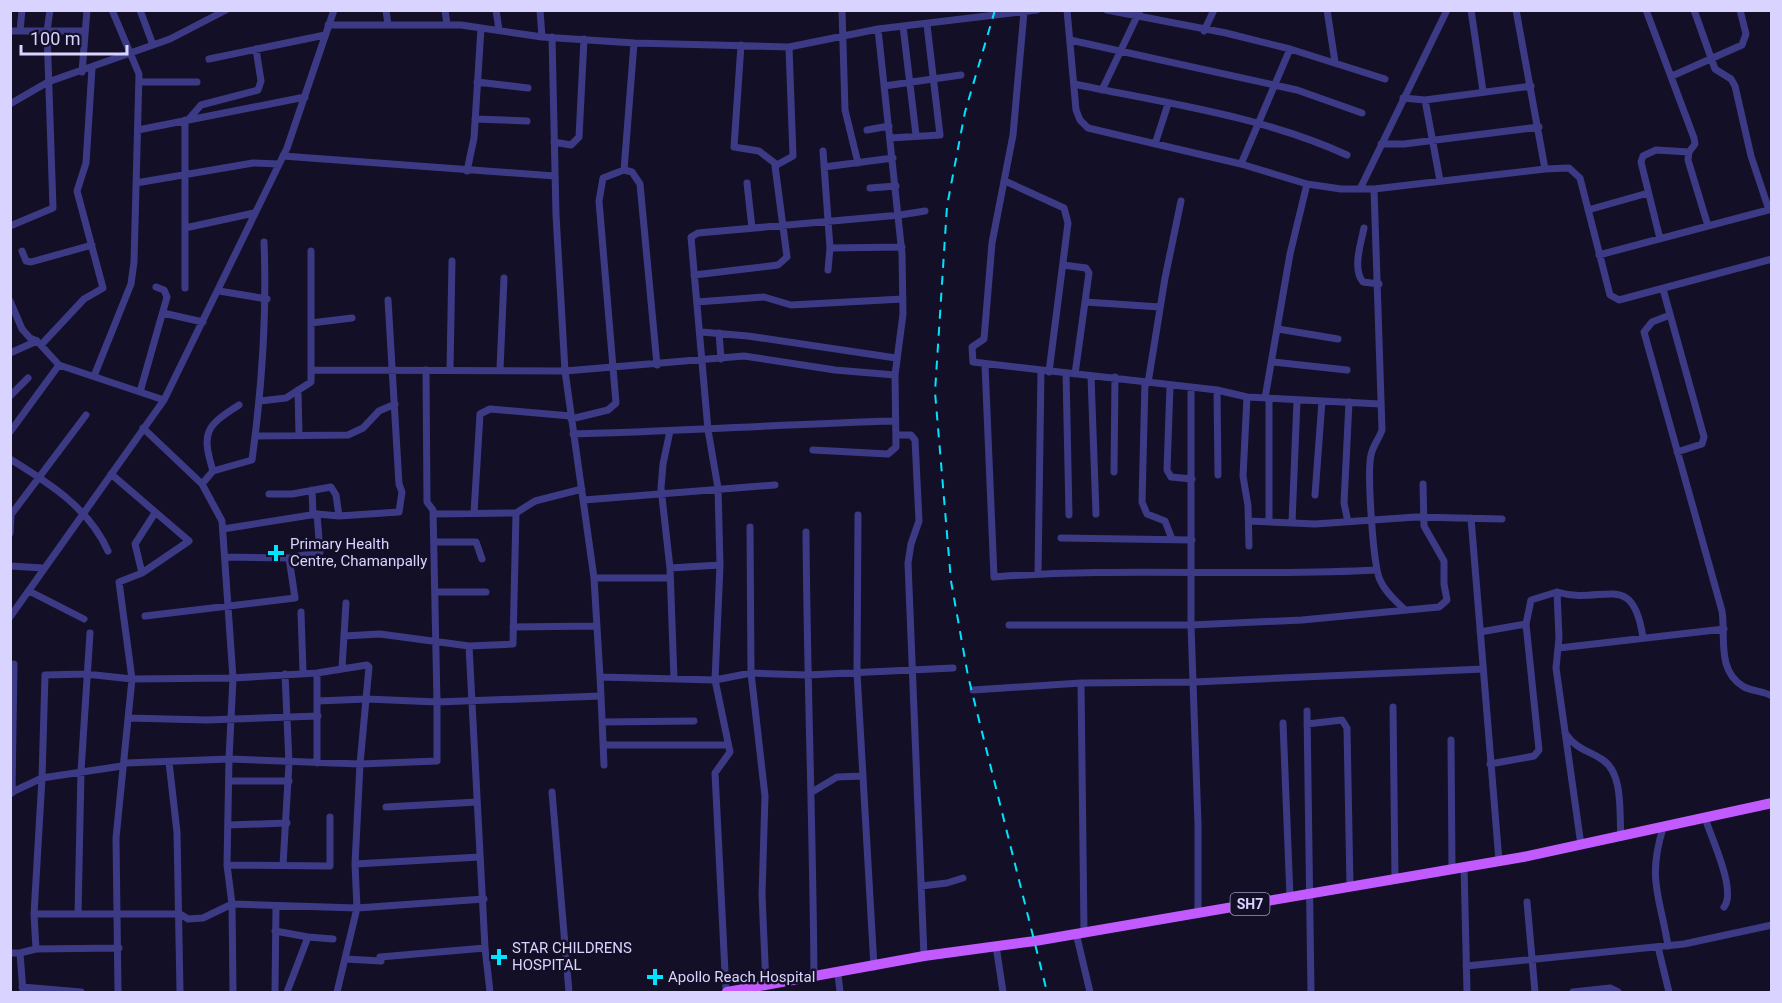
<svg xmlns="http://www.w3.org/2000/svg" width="1782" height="1003" viewBox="0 0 1782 1003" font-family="Roboto,sans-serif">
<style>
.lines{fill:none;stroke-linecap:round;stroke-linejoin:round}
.street{stroke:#3d3a85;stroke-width:7}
.primary{stroke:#c25bff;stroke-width:10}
.rail{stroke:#00e5ff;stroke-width:2;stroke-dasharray:9 8;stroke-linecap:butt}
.poi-dot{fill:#00e5ff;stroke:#130f26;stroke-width:2}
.labels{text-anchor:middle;stroke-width:5;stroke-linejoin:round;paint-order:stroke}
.shield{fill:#130f26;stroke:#9e99be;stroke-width:1.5}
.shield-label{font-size:14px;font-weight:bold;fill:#d9d4ff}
.poi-label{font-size:15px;fill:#d9d4ff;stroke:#130f26;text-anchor:start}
</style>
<rect width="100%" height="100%" fill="#130f26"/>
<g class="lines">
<path class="street" d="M140 10 153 45
M386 10 388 25
M445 10 447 25
M496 10 499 30
M540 10 542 37
M842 10 845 110 858 163
M1067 10 1076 110 1080 120 1088 128 1241 164 1307 184 1341 189H1374L1545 169 1569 168 1580 178 1610 295 1619 300 1772 259
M1107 10 1226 33 1290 49 1385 79
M1327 10 1335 62
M1471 10 1483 91
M1516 10 1545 169
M1646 10 1694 138 1695 144 1689 152 1688 160 1708 226
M1694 10 1715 69 1731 79 1735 86 1751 156 1769 210
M1024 12 1013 135 992 243 984 339 972 347 973 362 1217 390 1247 397 1380 404
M328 25H461L542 37 634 43 789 47 878 29 1037 10
M903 26 916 135
M10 31H85
M20 31 22 10
M1204 31 1214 10
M552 37 556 215 565 371 594 578 600 677
M1070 40 1297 90 1362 113
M741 45 734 147 759 151 776 164
M209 59 325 35
M82 72 87 10
M1672 76 1742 45 1746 34 1740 10
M139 82H197
M477 82 528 88
M1074 84C1165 103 1262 116 1347 155
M884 86 961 75
M1102 90 1140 10
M1403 98 1425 100 1531 86
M1425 100 1440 181
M10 104 48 82 170 39 226 10
M475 119 527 121
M188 120 201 105 258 90 261 81 256 49
M138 130 305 97
M867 130 889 126
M890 138 940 135 927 25
M554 142 571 145 579 137 584 39
M1155 144 1168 104
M1381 144H1404L1539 127
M823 151 830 248 828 270
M283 156 555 176
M1241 164 1290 49
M824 167 893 158
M624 170 632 172 640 184 657 365
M467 171 474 138 481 28
M1005 181 1064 208 1068 223 1049 372
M136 183 253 163 279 164
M747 183 752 228
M870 188 896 186
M1360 189 1447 10
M1374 189 1382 430C1379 439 1373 445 1371 455 1367 473 1373 565 1380 580 1385 592 1395 600 1404 609
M1588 210 1648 193
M10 226 53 208 47 31 50 10
M185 228 254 213
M1364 228C1361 243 1352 269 1363 282L1379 284
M1660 239 1641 162 1643 156 1656 150 1689 152
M830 248 902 247
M22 251 26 261 31 262 92 245
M1599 255 1772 209
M1063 265 1086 268 1089 273 1075 374
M694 275 778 265 787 257 775 166 793 156 789 47
M185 288V120
M1663 289 1704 437 1702 444 1677 452
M219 291 267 299
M10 301 22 329 30 338 37 341 59 365 164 400
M697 302 764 297 791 305 903 299
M1085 302 1160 307
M163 313 203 322
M1670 315 1652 322 1644 332 1722 611C1726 636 1716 671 1744 687 1752 691 1763 691 1772 696
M311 323 352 318
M1278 329 1338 339
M701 332 748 336 896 358
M719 333 721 359
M41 345 84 299 103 288 77 191 86 163 92 68
M10 353 37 341
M1273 362 1347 370
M985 365 994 577C1121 567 1249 577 1376 570
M450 369 452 261
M500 369 504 278
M311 370 565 371 744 356 835 370 895 375
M426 370 427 502 433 510 437 702 601 696 600 677 715 680 751 673 807 675 953 668
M1066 373 1069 515
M94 376 131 284 134 262 139 74 112 10
M1091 376 1096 514
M1145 382 1142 502 1147 514 1165 521 1172 539
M1148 383 1165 278 1181 201
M1170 386 1167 470 1171 477 1192 479
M1191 387V625L1198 824V914
M298 390 299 436
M1217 390 1218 475
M140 392 167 297 164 290 156 287
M10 396 28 378
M1247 397 1243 476 1248 506 1249 546
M1265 398 1290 254 1307 184
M260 401 286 398 311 382V251
M571 419 608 410 616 403 599 201 603 178 624 170 634 43
M670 431 663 464 661 488 670 568 674 679
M10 432 59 365
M573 434C681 431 788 424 895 421
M897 435H911L915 440 919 521 911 544 908 563 924 956
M255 436 348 435 363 428 379 411 395 404
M813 450 888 454 896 447 895 375 903 314 902 254 878 29
M10 459C49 483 89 508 108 551
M213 471C201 432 206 426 239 405
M1114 472 1115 377
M111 474 189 541 142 573 119 582 132 679 116 838 118 992
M202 484 213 471 252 460C262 387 267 315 264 242
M312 490 313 515
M269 494H292L331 487 336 495 339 516
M1315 495 1322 401
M584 500 775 485
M474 513 480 414 490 409 571 416
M516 513 535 501 582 489
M858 515 857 673 874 967
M10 516 86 415
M1471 518 1499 861
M1249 521 1315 524 1416 517 1502 519
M1269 522V398
M1348 522 1344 503 1349 402
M1292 523 1297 400
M750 527 751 673 765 796 762 895 766 985
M223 529 317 514 339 516 399 512 402 492 399 484 388 300
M806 532C807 681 813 829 814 978
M10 533 11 516
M1061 538 1192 540
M434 542H476L482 559
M226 557 289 558 320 552 317 514
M10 566 43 568
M670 568 720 565
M142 573 135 544 155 513
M1038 573 1041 371
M594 578H670
M29 591 84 619
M435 592H486
M1557 592C1603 606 1633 568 1643 638
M301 612 303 672
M145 616 295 598 289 558
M10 617 164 400 287 148 334 10
M1009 625H1191L1302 620 1439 607 1447 600 1444 584V561L1424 526 1423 484
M513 627 597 626
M1480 632 1526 624
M344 636 380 634 469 646 513 644 516 513 433 514
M469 646 485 948 490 992
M1559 648 1724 629
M342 668 346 603
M1081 683 1084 932
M973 690 1081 683 1194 682 1483 669
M601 696 604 765
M317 701 367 699 437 702V761L360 764 229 759 233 678 317 673 367 665 369 667 360 764 355 864 357 908 337 992
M1393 707 1395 878
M1307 711 1311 992
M128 718 207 720 318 716
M603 722 694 721
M1283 723 1290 897
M1307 724 1342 720 1347 728 1350 886
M1565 733C1578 751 1587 749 1603 760 1624 774 1619 815 1621 837
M1451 740 1452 868
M604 745H728
M169 762 177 832 180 992
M317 763V673
M1490 764 1534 756 1539 750 1526 624 1531 600 1557 592 1559 638 1556 668 1581 845
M229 781H289
M552 792 569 992
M812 792 837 777 863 776
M10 793 42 778 122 766 126 763 229 759 227 865 330 866V817
M12 793 14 664
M386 807 477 802
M1705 818C1711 837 1737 891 1724 907
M229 825 287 823
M1663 828C1647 880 1660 896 1668 946
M355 864 480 857
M227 865 232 904 233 992
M283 865 289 763 285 674
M1464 866 1467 992
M921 886 947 883 963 878
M1527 902 1535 992
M34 914H180L188 919 203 918 232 904 357 908 484 899
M78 914 81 771 90 633
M275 931 308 937
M1076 933 1090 992
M996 946 1003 992
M1658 947 1669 992
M36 949 34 914 42 778 45 675 86 674 132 679 233 678 222 521 202 484 143 428
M10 953H20L23 992
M20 953 36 949 119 948
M380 957 485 948
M345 959 381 961
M1466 966 1684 944 1772 925
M838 974 840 992
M22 987 81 992
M275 992 276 906
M287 992 308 937 333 939
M726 992 715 773 730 752 715 680 720 565 718 488 708 430 691 237 698 233 900 215 925 211
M1573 992 1610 988 1618 992"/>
<path class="primary" d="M727 992 924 956 1035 941 1523 857 1772 803"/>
<path class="rail" d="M995 10 965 112 947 206 935 392 951 581 968 676 1047 992"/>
</g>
<g class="poi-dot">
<path d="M273 544h6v6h6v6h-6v6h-6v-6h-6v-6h6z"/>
<path d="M496 948h6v6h6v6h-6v6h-6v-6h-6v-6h6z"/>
<path d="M652 968h6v6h6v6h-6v6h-6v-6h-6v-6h6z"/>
</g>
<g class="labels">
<rect class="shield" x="1230.5" y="893" width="39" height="22" rx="4.5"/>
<g class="shield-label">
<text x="1250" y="909">SH7</text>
</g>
<g class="poi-label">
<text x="290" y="549">Primary Health<tspan x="290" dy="17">Centre, Chamanpally</tspan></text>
<text x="512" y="953">STAR CHILDRENS<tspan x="512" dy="17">HOSPITAL</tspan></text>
<text x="668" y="982">Apollo Reach Hospital</text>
</g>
</g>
<rect width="1782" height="1003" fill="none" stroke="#d9d4ff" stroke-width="24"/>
<path d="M21 45v9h106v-9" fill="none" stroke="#d9d4ff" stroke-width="3"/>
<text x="30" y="45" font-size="18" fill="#d9d4ff" stroke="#130f26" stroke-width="4.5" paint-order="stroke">100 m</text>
</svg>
